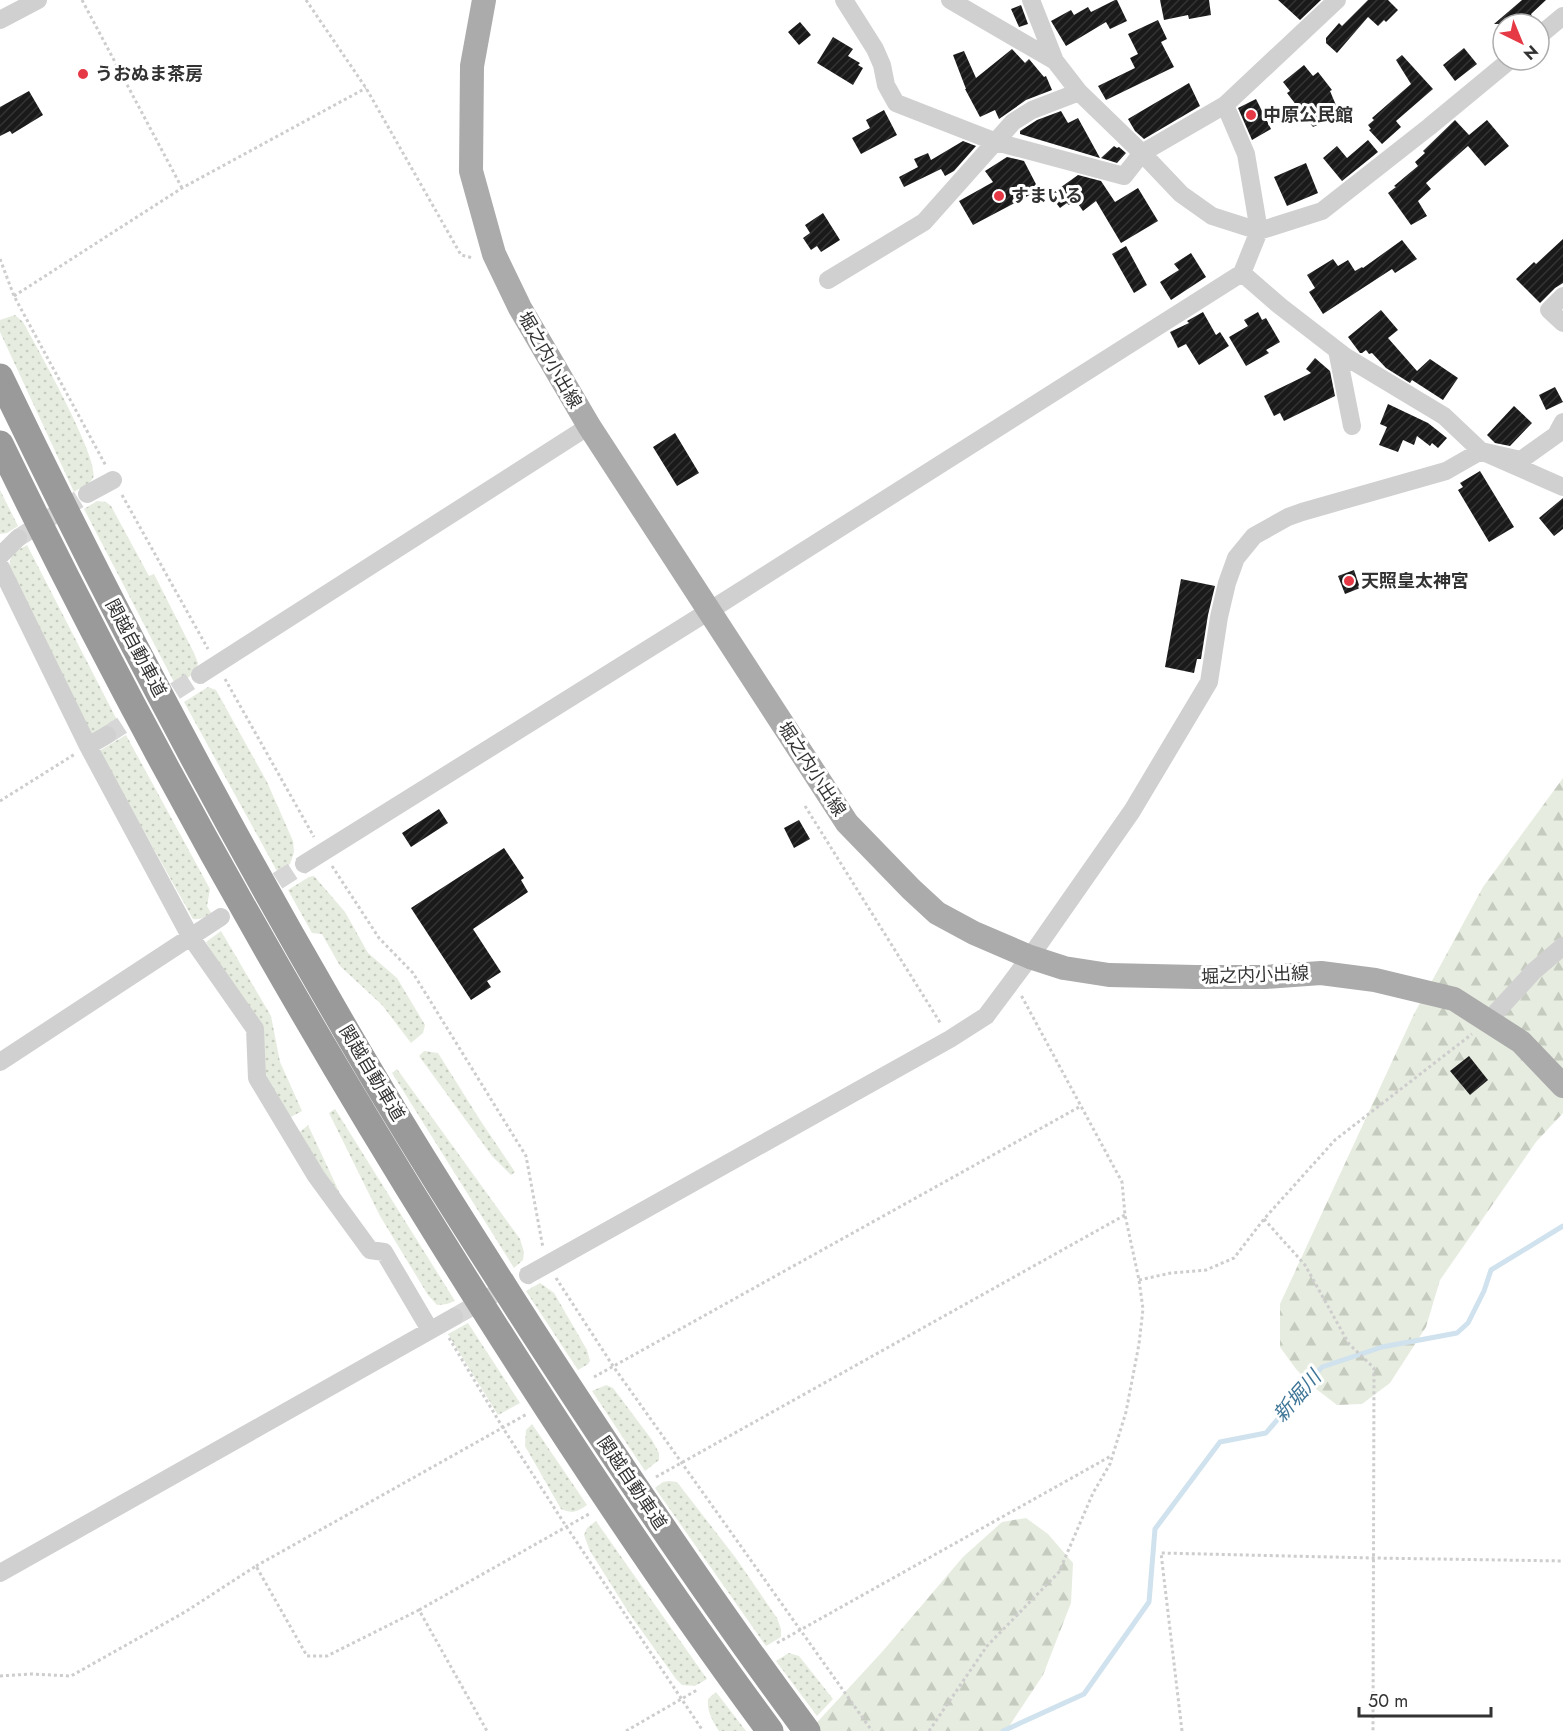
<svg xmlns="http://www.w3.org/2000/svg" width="1563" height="1731" viewBox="0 0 1563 1731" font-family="Jost,'Noto Sans JP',sans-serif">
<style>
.grass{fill:url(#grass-dots)}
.forest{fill:url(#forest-firs)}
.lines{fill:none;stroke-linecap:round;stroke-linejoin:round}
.stream{stroke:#cfe2ee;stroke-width:5}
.building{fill:url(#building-hatch)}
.minor-tunnel{stroke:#d6d6d6;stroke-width:18;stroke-dasharray:18 9;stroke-linecap:butt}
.path{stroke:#cdcdcd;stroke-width:3;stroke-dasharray:3 3;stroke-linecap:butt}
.minor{stroke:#d0d0d0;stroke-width:18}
.major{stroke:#ababab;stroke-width:24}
.highway{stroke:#9a9a9a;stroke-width:27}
.poi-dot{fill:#e63946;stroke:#fff;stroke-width:2}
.labels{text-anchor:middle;stroke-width:6;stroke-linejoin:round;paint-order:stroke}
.poi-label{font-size:18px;font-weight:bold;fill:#333;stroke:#fff;text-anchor:start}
.street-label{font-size:18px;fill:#333;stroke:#fff}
.water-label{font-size:20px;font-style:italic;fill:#3f7597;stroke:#fff}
</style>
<defs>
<pattern id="grass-dots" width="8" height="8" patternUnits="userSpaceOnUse" patternTransform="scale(1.5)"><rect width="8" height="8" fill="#e6ecdf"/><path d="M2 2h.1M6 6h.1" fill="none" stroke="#c6cbc0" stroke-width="1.8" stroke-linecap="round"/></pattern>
<pattern id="forest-firs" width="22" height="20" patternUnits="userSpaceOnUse" patternTransform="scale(1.5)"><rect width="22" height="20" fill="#e6ecdf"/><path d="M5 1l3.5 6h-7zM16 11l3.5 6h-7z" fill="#c6cbc0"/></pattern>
<pattern id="building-hatch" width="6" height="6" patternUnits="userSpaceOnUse" patternTransform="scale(1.5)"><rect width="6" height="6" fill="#1a1a1a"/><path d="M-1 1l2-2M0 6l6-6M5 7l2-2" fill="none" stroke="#333"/></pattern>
</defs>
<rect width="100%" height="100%" fill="#fff"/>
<path class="grass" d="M15 315 23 322C35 344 101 461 93 478 90 484 80 488 74 492L0 332V320Z
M0 490 18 526 7 533 0 534Z
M97 501 106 502 111 506 149 576 154 574 194 653 198 663 196 672 176 686 84 509Z
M27 545 117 720 97 733H89L9 572C10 554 12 553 27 545Z
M208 687 216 690 267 782 293 841 294 852 290 864 278 873 184 702Z
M126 735 210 889 207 906 211 913C205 917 201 920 193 919L99 751Z
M314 876 345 912 368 953 397 978 425 1025 423 1033 411 1043 382 1005 340 966 322 934 312 933 288 890 309 877Z
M221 931 271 1016 280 1062 302 1111 289 1118 267 1087 257 1029 206 942Z
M424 1051 438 1053 480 1120 515 1172 511 1175 492 1156 419 1056Z
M397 1069 520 1239 524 1252 523 1260 514 1268 392 1073Z
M335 1109 455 1301 447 1304 437 1305 428 1295 380 1216 329 1113Z
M308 1125 355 1226 299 1138 300 1132Z
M540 1283 554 1293 587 1350 590 1361 588 1364 578 1370 526 1291Z
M468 1323 520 1403 498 1415 448 1334Z
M606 1385 613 1388 652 1440 659 1453V1460L645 1471 592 1391Z
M532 1424 587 1505C577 1512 572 1514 561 1509L525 1446 526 1430Z
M669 1481 677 1482 735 1557 777 1618 781 1629V1637L766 1646 655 1488 663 1482Z
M596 1521 707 1679 695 1686 682 1685 676 1679 629 1613 590 1551 584 1535 587 1528Z
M789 1653 799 1656 833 1699 817 1716 776 1661Z
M716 1692 746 1731H719C712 1720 707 1712 708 1699Z"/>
<path class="forest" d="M1563 778V1113L1536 1142 1440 1280 1426 1327 1390 1383 1362 1404 1337 1405 1311 1385 1296 1369 1280 1347V1304L1414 1014 1483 887Z
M1026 1518 1048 1534 1073 1563 1071 1603 1043 1675 1006 1731H809L882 1652 963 1557 1002 1522Z"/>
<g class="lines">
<path class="stream" d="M1003 1731 1084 1694 1149 1602 1155 1529 1220 1442 1266 1433 1322 1367 1382 1347 1457 1333 1468 1323 1484 1291 1491 1270 1563 1226"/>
</g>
<path class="building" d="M1115 0H1117L1127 21 1110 29 1106 22 1066 46 1051 21 1071 10 1074 15 1088 7 1091 12Z
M1160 0H1209L1211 15 1189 19 1188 15 1164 20Z
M1278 0H1321L1300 20Z
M1368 0H1388L1398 10 1386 22 1384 20 1378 26 1368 17 1337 53 1326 43V38L1339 23 1342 26Z
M1522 0H1546L1531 14 1532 16 1523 24H1494Z
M1021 5 1028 24 1019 27 1011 9Z
M1158 20 1167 39 1161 42 1174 67 1106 100 1098 86 1135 68 1130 58 1138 54 1128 34Z
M800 22 811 35 799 45 788 32Z
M833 37 853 49 848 56 860 63 858 65 863 68 853 85 817 63Z
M1464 48 1477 64 1455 81 1443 65Z
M1012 49 1025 63 1029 59 1044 77 1046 76 1052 90 1026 100 999 119 995 110 980 117 965 89H966L953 55 964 51 976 78Z
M1402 55 1433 89 1396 121 1401 127 1382 144 1369 130 1371 129 1368 125 1374 120 1372 118 1411 84 1396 60Z
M1304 65 1313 76 1318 72 1332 90 1330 91 1338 110 1335 111 1337 116 1313 127 1287 93 1290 91 1283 82Z
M1189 83 1200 106 1144 139 1135 131 1128 119Z
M29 91 43 115 12 134 10 131 0 136V107Z
M1256 99 1271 129 1252 140 1238 108Z
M884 110 897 135 861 154 852 138 870 128 866 120Z
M1061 111 1068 123 1078 118 1100 158 1020 134V131L1037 120Z
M1455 120 1469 135 1487 120 1509 146 1485 166 1468 146 1426 183 1431 189 1418 201 1427 216 1411 225 1388 193 1396 187 1394 186 1418 166 1415 162 1425 153 1423 151Z
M1368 140 1378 152 1342 181 1323 158 1337 146 1347 158Z
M963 141 976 146 954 171 945 176 941 169 904 187 899 177 918 167 914 159 928 153 931 160Z
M1114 146 1117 148 1119 147 1126 153 1117 163 1101 158Z
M1007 157 1024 161 1039 190 973 225 959 201 993 182 985 171Z
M1306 163 1318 193 1287 206 1274 177Z
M1078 175 1101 181 1115 202 1138 188 1158 221 1121 243 1096 201 1083 211 1076 201 1069 205 1067 203 1060 208 1050 195Z
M823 213 840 240 821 252 817 246 811 250 803 238 810 233 805 225Z
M1563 239V283L1555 288 1540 303 1516 279 1534 262 1536 264Z
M1402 240 1417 259 1395 273 1392 269 1323 314 1309 292 1315 288 1307 275 1333 259 1338 266 1348 260 1355 271 1362 267 1363 268Z
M1126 246 1147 285 1134 293 1112 254Z
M1191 253 1206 277 1171 300 1160 282 1179 270 1174 264Z
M1381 310 1398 330 1388 338 1417 371 1430 359 1458 378 1443 400 1412 380 1410 383 1386 368 1372 353 1369 354 1366 350 1362 353H1360L1348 337Z
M1203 312 1216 335 1220 332 1229 346 1199 365 1186 344 1178 348 1170 332 1189 323 1187 321Z
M1258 312 1262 320 1266 318 1280 342 1266 350 1269 353 1246 366 1229 337 1248 326 1244 320Z
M1315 358 1330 371 1335 396 1284 421 1280 413 1274 416 1264 396 1311 373 1306 369Z
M1555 387 1563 402 1546 410 1539 395Z
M1388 404 1428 423 1447 438 1438 448 1432 443 1430 446 1417 436 1414 445 1403 440 1398 452 1379 445 1387 427 1380 424Z
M1514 406 1532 423 1510 446 1495 443 1487 435Z
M675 433 699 473 677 486 653 447Z
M1480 471 1514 527 1489 542 1458 490 1463 487 1460 483Z
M1563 498V529L1554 536 1539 518Z
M1354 570 1360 588 1345 594 1338 576Z
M1181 579 1215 586 1208 615 1201 659H1197L1194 673 1165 667Z
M439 809 448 823 411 847 402 833Z
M799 820 810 839 794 848 784 828Z
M504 848 524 878 521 880 528 892 473 929 501 972 487 981 491 987 471 1000 411 908Z
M1469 1056 1488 1080 1470 1095 1450 1071Z"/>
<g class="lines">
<path class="minor-tunnel" d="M18 538 87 494
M107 735 200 675
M232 910 304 864
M454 1317 528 1275"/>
<path class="path" d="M82 0 182 188
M306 0 366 88 461 255 473 258
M0 259 14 296 106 466
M14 296 182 188 366 88
M122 495 208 649
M225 679 314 837
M0 801 75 754
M805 806 941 1024
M332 866 379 938 413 973 526 1156 543 1248
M1264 1219 1305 1265 1349 1344 1374 1368 1373 1731
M556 1278 613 1366 872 1731
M1139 1280 1171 1273 1206 1270 1234 1258 1264 1219 1335 1140 1472 1034
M449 1338 503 1428 564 1523 703 1731
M594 1377 1081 1106
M656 1477 1125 1215
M256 1566 527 1414
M419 1610 589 1514
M777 1643 1111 1456
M0 1676 31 1674 71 1676 185 1612 256 1566 307 1656H327L419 1610 487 1731
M626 1731 697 1690
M929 1731 987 1646 1059 1572 1093 1493 1110 1464 1126 1412 1139 1344 1143 1309 1139 1280 1125 1215 1122 1182 1021 995
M1182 1731 1161 1553 1373 1558 1563 1561"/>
<path class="minor" d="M844 0 875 49 882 65 886 85 896 103 996 142 1124 176 1142 153 1225 105
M950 0 1055 61
M1031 0 1055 61 1079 92 1142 153 1181 194 1212 216 1259 231 1322 211 1429 127 1510 60
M0 20 38 0
M1539 36 1563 16
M1242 273 1280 306 1346 357 1444 416 1481 451 1563 487
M828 280 924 222 1013 122 1032 110 1079 92
M1563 296 1549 310 1563 323
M1337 350 1352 426
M87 494 113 480
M0 556 18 538
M0 566 88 746 190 936 255 1029 257 1078 316 1176 370 1250 384 1252 430 1330
M200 675 589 426
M88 746 107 735
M304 864 709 611 1242 273 1259 231 1246 154 1225 105 1337 0
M1488 1021 1534 971 1563 946
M0 1062 221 917
M528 1275 950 1039 986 1016 1030 957 1132 811 1209 682 1219 617 1227 583 1236 558 1254 536 1288 517 1302 512 1446 471 1481 451 1521 460 1556 435 1563 422
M0 1573 454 1317"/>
<path class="major" d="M484 0 472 66 471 171 494 254 520 308 589 426 847 823 911 889 937 913 974 933 1030 957 1064 968 1109 975 1196 977H1265L1321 973 1375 980 1454 999 1521 1042 1563 1086"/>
<path class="highway" d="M0 377C104 593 216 807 337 1015 399 1123 466 1228 533 1332 621 1468 711 1602 807 1731
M0 444C133 718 281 984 442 1242 546 1409 653 1573 770 1731"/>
</g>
<g class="poi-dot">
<circle cx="83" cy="74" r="6"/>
<circle cx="1251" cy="115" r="6"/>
<circle cx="999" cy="196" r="6"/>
<circle cx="1349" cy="581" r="6"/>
</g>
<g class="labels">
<g class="poi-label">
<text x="95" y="80">うおぬま茶房</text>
<text x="1263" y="121">中原公民館</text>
<text x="1011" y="202">すまいる</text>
<text x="1361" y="587">天照皇太神宮</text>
</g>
<g class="street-label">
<text transform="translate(550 360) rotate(60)" y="6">堀之内小出線</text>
<text transform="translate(136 648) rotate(62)" y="6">関越自動車道</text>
<text transform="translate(812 769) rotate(57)" y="6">堀之内小出線</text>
<text transform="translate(1255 975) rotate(-2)" y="6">堀之内小出線</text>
<text transform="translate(372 1073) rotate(59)" y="6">関越自動車道</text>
<text transform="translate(632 1483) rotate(56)" y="6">関越自動車道</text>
</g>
<g class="water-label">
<text transform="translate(1297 1396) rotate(-49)" y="7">新堀川</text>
</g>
</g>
<g transform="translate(1521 42) rotate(137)"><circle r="28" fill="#ffffff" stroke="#adadad" stroke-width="1.5"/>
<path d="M0-4.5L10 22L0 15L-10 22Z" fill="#e63946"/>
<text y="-9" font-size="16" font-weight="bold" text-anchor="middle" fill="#333333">N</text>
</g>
<path d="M1359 1707v9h132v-9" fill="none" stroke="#333333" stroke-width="3"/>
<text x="1368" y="1707" font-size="18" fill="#333333" stroke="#ffffff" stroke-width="4.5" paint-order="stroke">50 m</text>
</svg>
